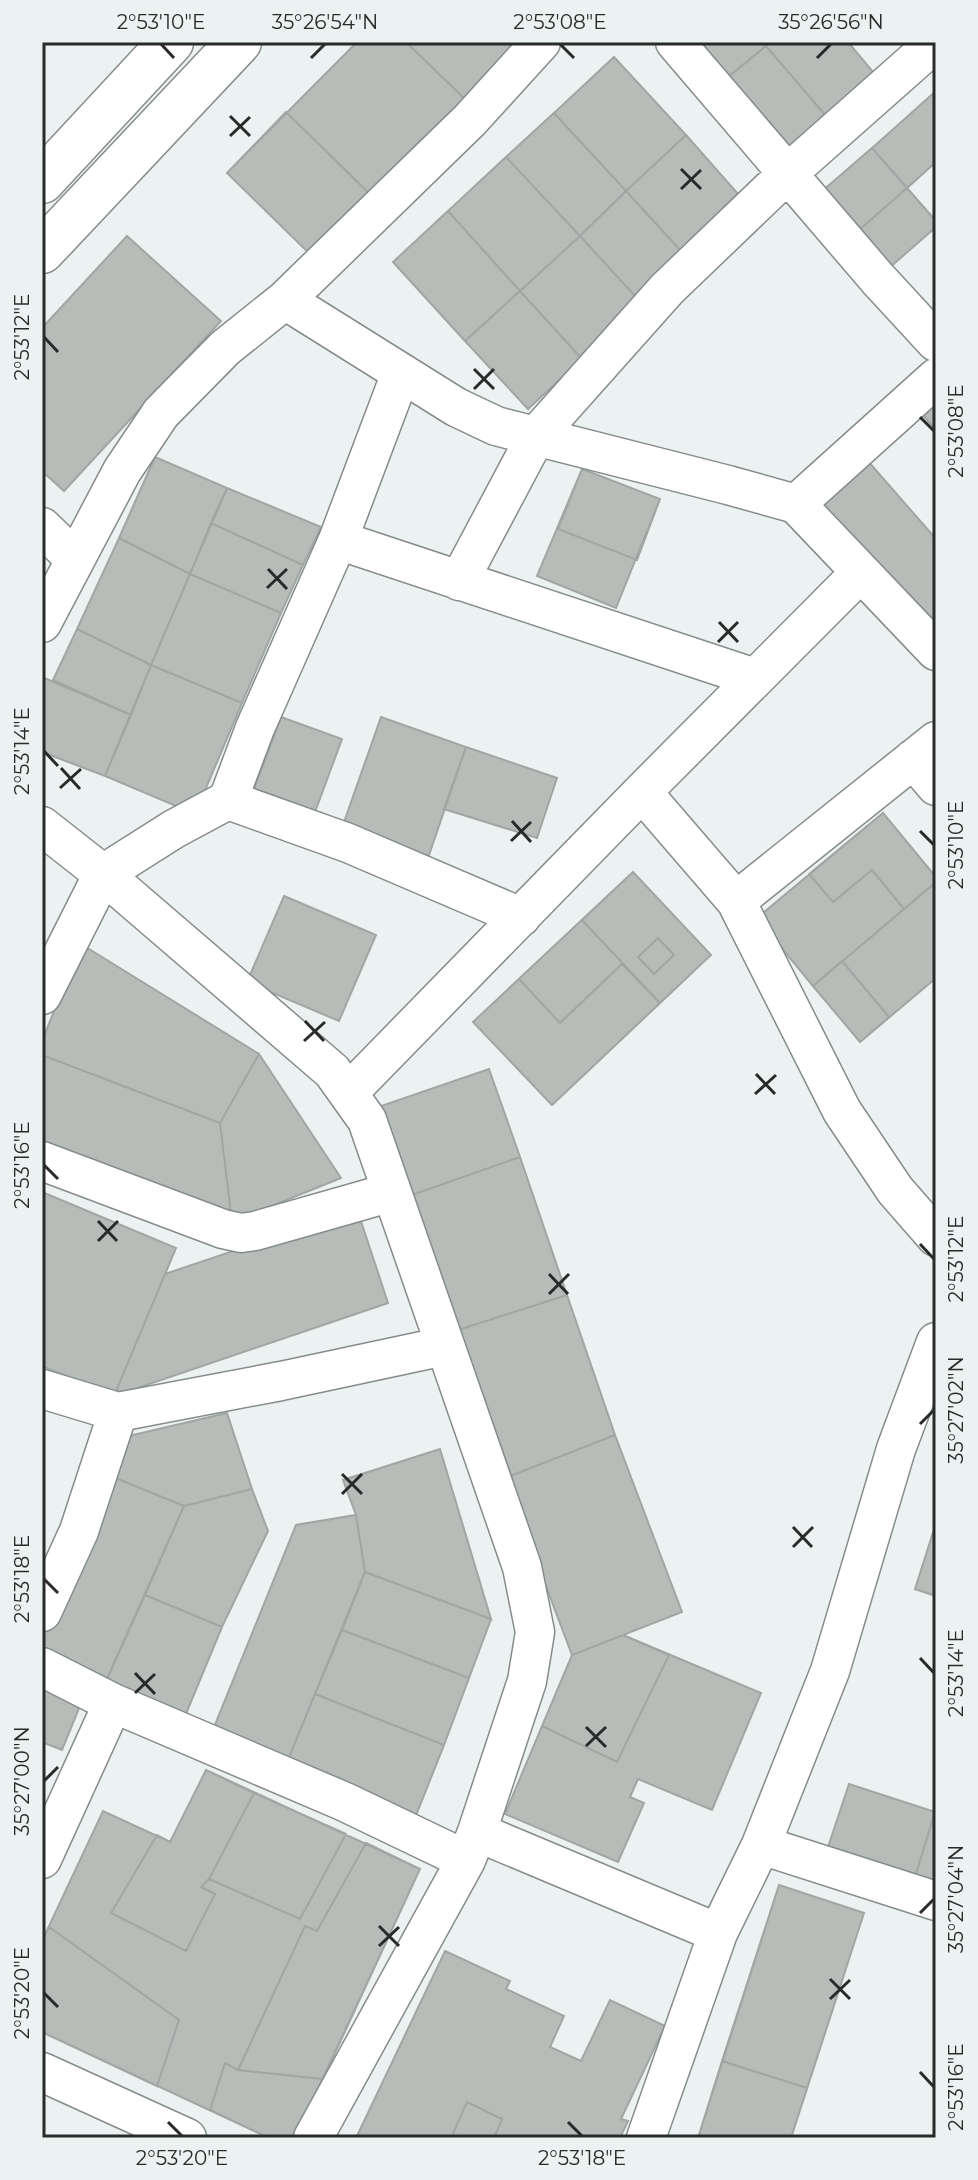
<svg xmlns="http://www.w3.org/2000/svg" width="978" height="2180" viewBox="0 0 978 2180" font-family="Montserrat,sans-serif">
<style>
.building{fill:#b7bcb9;stroke:#a1a6a3;stroke-width:2}
.lines{fill:none;stroke-linecap:round;stroke-linejoin:round}
.street-casing{stroke:#868c8b;stroke-width:41}
.primary-casing{stroke:#868c8b;stroke-width:47}
.street{stroke:#fff;stroke-width:38}
.primary{stroke:#fff;stroke-width:44}
.ticks{fill:none;stroke:#292b2b;stroke-width:3}
.neatline{fill:none;stroke:#292b2b;stroke-width:3}
.ticks-label{font-size:20px;text-anchor:middle;fill:#292b2b}
</style>
<rect width="100%" height="100%" fill="#ecf2f1"/>
<path class="building" d="M357 42H406L472 106 317 261 227 173Z
M406 42H520L472 106Z
M688 42H763L766 46 722 82Z
M770 42H848L884 85 832 123 766 46Z
M766 46 832 123 792 159 722 82Z
M614 57 686 135 626 191 554 113Z
M936 91V162L907 188 872 148Z
M286 112 377 201 317 261 227 173Z
M554 113 626 191 580 236 506 157Z
M686 135 738 194 681 251 626 191Z
M872 148 907 188 849 239 814 198Z
M506 157 580 236 520 291 448 211Z
M907 188 936 221V227L881 275 849 239Z
M626 191 681 251 636 297 580 236Z
M448 211 520 291 465 341 393 262Z
M127 236 221 321 64 491 42 471V328Z
M580 236 636 297 582 359 520 291Z
M520 291 582 359 528 409 465 341Z
M936 402V430L922 414Z
M155 457 227 488 190 574 119 538Z
M867 460 936 539V645L814 504Z
M582 469 660 499 616 608 537 576Z
M582 469 660 499 637 560 558 529Z
M227 488 321 527 303 565 211 523Z
M211 523 303 565 281 613 190 574Z
M119 538 190 574 151 665 77 629Z
M190 574 281 613 242 703 151 665Z
M77 629 151 665 131 715 53 680Z
M151 665 242 703 195 814 105 776Z
M42 677 131 715 105 776 42 752Z
M281 717 342 739 315 812 254 789Z
M381 717 466 747 428 858 342 828Z
M466 747 557 778 537 838 444 809Z
M883 813 936 877V882L813 986 757 918Z
M883 813 936 877V882L904 909 872 870 833 902 809 874Z
M633 872 711 955 552 1105 473 1022Z
M633 872 711 955 660 1003 582 920Z
M936 882V978L860 1042 813 986Z
M284 896 376 935 339 1021 247 982Z
M658 938 674 955 654 974 638 957Z
M81 944 259 1054 220 1123 42 1055V1041Z
M842 961 889 1017 860 1042 813 986Z
M622 964 660 1003 552 1105 473 1022 519 979 560 1023Z
M259 1054 341 1178 232 1222 220 1123Z
M42 1055 220 1123 232 1222 42 1149Z
M489 1069 520 1157 409 1196 378 1107Z
M520 1157 567 1295 455 1331 409 1196Z
M42 1192 176 1248 114 1396 42 1366Z
M357 1209 388 1303 114 1396 165 1274Z
M567 1295 615 1435 505 1478 455 1331Z
M227 1413 252 1489 184 1506 113 1477 124 1437Z
M615 1435 682 1612 572 1655 505 1478Z
M440 1449 491 1619 365 1572 356 1515 343 1480Z
M113 1477 184 1506 102 1690 42 1657V1636Z
M252 1489 268 1531 222 1627 145 1595 184 1506Z
M356 1515 365 1572 283 1772 208 1742 296 1525Z
M936 1523V1596L915 1589Z
M936 1523V1596L915 1589Z
M365 1572 491 1619 469 1678 342 1630Z
M145 1595 222 1627 181 1726 102 1690Z
M342 1630 469 1678 444 1745 315 1694Z
M623 1635 669 1655 617 1762 542 1726 572 1655Z
M623 1635 761 1693 712 1810 638 1779 630 1797 644 1803 618 1862 505 1814 572 1655Z
M42 1679 84 1696 62 1750 42 1742Z
M315 1694 444 1745 413 1823 283 1772Z
M206 1770 420 1869 295 2138H269L42 2032V1941L103 1811 170 1842Z
M206 1770 254 1793 209 1879 201 1887 215 1894 186 1951 111 1913 157 1835 170 1842Z
M849 1784 935 1812 936 1809V1899L823 1862Z
M254 1793 346 1834 300 1919 209 1879Z
M935 1812 936 1813V1899L911 1890Z
M366 1843 420 1869 323 2079 238 2070 305 1926 317 1931Z
M779 1885 864 1913 791 2138H698Z
M779 1885 864 1913 807 2088 722 2061Z
M49 1927 179 2020 157 2086 42 2032V1941Z
M445 1951 510 1981 506 1989 564 2016 550 2047 581 2061 610 2000 665 2026 621 2119 628 2121 620 2138H356Z
M722 2061 807 2088 791 2138H698Z
M225 2063 238 2070 323 2079 295 2138H269L210 2110Z
M467 2102 502 2119 494 2138H451Z"/>
<g class="lines">
<g class="street-casing">
<path id="street" d="M675 42 877 278 936 342
M285 300 456 407 496 426 728 485 796 504 936 651
M796 504 936 378
M42 527 75 559
M338 540 755 678
M459 581 536 436 667 289 788 173 936 42
M42 623 122 471 161 413 225 348 285 300 470 120 541 42
M913 759 936 786
M642 792 736 901 842 1111 895 1190 936 1237
M228 800 255 728 338 540 401 373
M42 826 103 874 332 1071 367 1120 522 1567 535 1632 527 1681 477 1832
M736 901 936 741
M42 995 103 874 174 829 228 800 348 843 521 917
M348 1093 642 792 860 573
M42 1161 223 1229 241 1233 255 1231 392 1192
M42 1389 118 1412 281 1381 445 1346
M42 1612 79 1531 118 1412
M42 1667 113 1703 345 1802 466 1860
M761 1845 936 1901
M42 1859 113 1703
M42 2072 187 2138
M313 2138 466 1860 477 1832 718 1933
M646 2138 718 1933 761 1845 830 1671 896 1449 936 1342"/>
</g>
<g class="primary-casing">
<path id="primary" d="M42 181 171 42
M42 251 239 42"/>
</g>
<use href="#street" class="street"/>
<use href="#primary" class="primary"/>
</g>
<path class="ticks" d="M161 44 174 58M560 44 574 58M311 58 325 44M817 58 831 44M230 116 250 136M230 136 250 117M681 169 701 189M681 189 701 170M44 337 58 352M474 369 494 389M474 389 494 369M920 417 934 431M268 569 287 589M267 588 287 569M719 622 738 642M718 642 738 622M44 751 58 766M61 768 80 789M60 788 81 769M512 821 531 842M920 831 934 845M511 841 531 822M305 1021 324 1041M304 1041 325 1022M756 1074 775 1094M755 1094 776 1075M44 1165 58 1179M98 1221 117 1241M98 1241 118 1221M920 1244 934 1259M549 1274 568 1294M549 1294 569 1274M920 1424 934 1410M342 1474 362 1494M342 1494 362 1474M793 1527 812 1547M793 1547 813 1527M44 1579 58 1593M920 1658 934 1673M135 1673 155 1694M135 1693 155 1674M586 1727 606 1747M586 1746 606 1727M44 1781 58 1767M920 1913 934 1899M379 1926 399 1946M379 1946 399 1927M830 1979 850 1999M44 1993 58 2007M830 1999 850 1980M920 2072 934 2087M168 2122 182 2136M568 2122 582 2136"/>
<rect width="978" height="2180" fill="none" stroke="#ecf2f1" stroke-width="88"/>
<rect x="44" y="44" width="890" height="2092" class="neatline"/>
<g class="ticks-label">
<text x="161" y="29">2°53'10"E</text>
<text x="325" y="29">35°26'54"N</text>
<text x="560" y="29">2°53'08"E</text>
<text x="831" y="29">35°26'56"N</text>
<text transform="translate(22 337) rotate(-90)" y="7">2°53'12"E</text>
<text transform="translate(956 431) rotate(-90)" y="7">2°53'08"E</text>
<text transform="translate(22 751) rotate(-90)" y="7">2°53'14"E</text>
<text transform="translate(956 845) rotate(-90)" y="7">2°53'10"E</text>
<text transform="translate(22 1165) rotate(-90)" y="7">2°53'16"E</text>
<text transform="translate(956 1259) rotate(-90)" y="7">2°53'12"E</text>
<text transform="translate(956 1410) rotate(-90)" y="7">35°27'02"N</text>
<text transform="translate(22 1579) rotate(-90)" y="7">2°53'18"E</text>
<text transform="translate(956 1673) rotate(-90)" y="7">2°53'14"E</text>
<text transform="translate(22 1781) rotate(-90)" y="7">35°27'00"N</text>
<text transform="translate(956 1899) rotate(-90)" y="7">35°27'04"N</text>
<text transform="translate(22 1993) rotate(-90)" y="7">2°53'20"E</text>
<text transform="translate(956 2087) rotate(-90)" y="7">2°53'16"E</text>
<text x="182" y="2165">2°53'20"E</text>
<text x="582" y="2165">2°53'18"E</text>
</g>
</svg>
